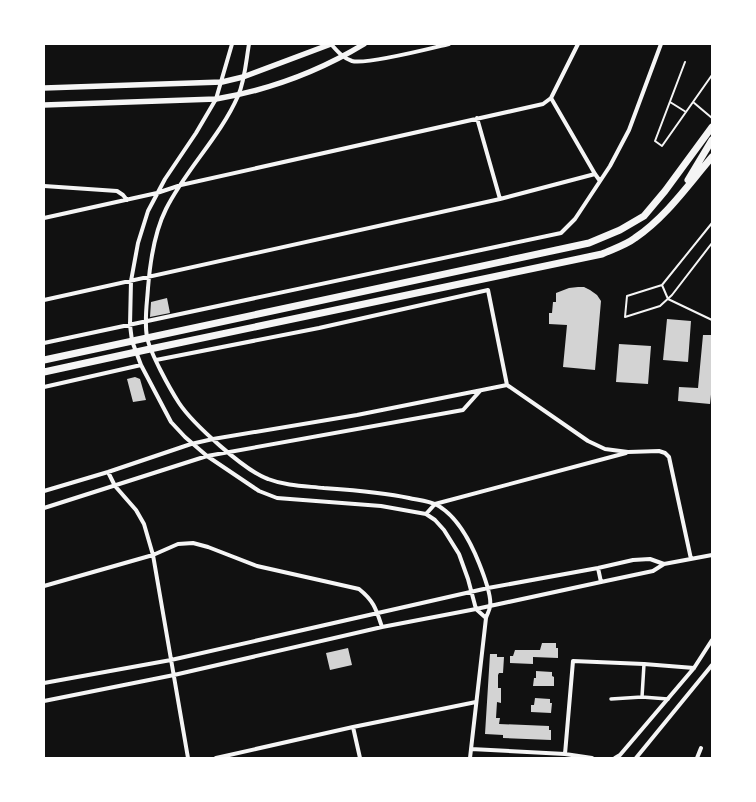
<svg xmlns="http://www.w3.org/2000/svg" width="756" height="802" viewBox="0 0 756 802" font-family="'Varela Round',sans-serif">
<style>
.building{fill:#d3d3d3}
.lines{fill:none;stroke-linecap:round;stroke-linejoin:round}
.service{stroke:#f5f5f5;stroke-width:2}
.pedestrian{stroke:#f5f5f5;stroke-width:3.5}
.minor{stroke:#f5f5f5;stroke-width:4}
.tertiary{stroke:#f5f5f5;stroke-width:5.5}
.trunk{stroke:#f5f5f5;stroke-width:7}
</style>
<rect width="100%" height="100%" fill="#111"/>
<path class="building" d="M578 287H584L590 290 597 295 601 301 595 370 563 367 567 325 549 324V313H552L553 302H556V293L569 288Z
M167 298 170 313 150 317 151 302Z
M667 319 691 321 688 362 663 360Z
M703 335H712V385L710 404 678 401 679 387 698 388Z
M619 344 651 346 648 384 616 382Z
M135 377 140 379 146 400 133 402 127 379Z
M542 643H556V648H558V658L533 657V664L510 663V656H513L515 650H540Z
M348 648 352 665 330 670 326 653Z
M490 654H497V657H504L503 673H499L498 675V688H501V703L497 702 496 718H500L499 724 549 726V730H551V740L503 738V735L485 734Z
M536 671 552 672V676L554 677V686H533L534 678H536Z
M535 698 550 699V703H552L551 713 531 712V705H534Z"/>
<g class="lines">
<path class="service" d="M685 62 655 141 662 146 693 102
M712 75 693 102 712 118
M670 102 686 112
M712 223 662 285 627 296 625 317 660 306 672 295 712 243
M662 285 668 299 712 320"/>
<path class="pedestrian" d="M642 697 644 664
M611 699 642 697 668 699"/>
<path class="minor" d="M232 44 216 99 196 133 165 179 148 211 138 243 131 281 130 325 132 341 141 365 171 422 185 437 207 456 259 491 277 498 381 506 426 514 435 520 444 530 459 554 468 579 476 609 486 618
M249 44C246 61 245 80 238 96 220 137 186 169 166 209 154 233 150 262 148 288 147 304 144 321 147 337 150 353 170 389 179 403 193 424 245 471 268 479 286 486 305 486 324 488 352 490 382 492 409 498 418 500 429 501 437 505 457 516 471 543 479 563 483 573 492 596 490 606 490 610 487 614 486 618L470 758
M331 44C337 51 343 58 352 61 366 65 432 48 449 44
M551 98 595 174 600 181
M477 118 500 199
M44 186 117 191 123 195 127 200
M44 218 157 193 181 185 543 104 551 98 578 44
M44 300 500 199 595 174
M44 343 561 233 575 219 610 166 629 130 661 44
M156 360 319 328 488 290 507 385 588 441 605 449 628 452 659 451 665 453 669 457 691 559
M44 387 141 365
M108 472 115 486 136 510 144 524 153 555 188 758
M44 491 108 472 191 444 213 439 357 415 507 385
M44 508 207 456 463 410 480 391
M426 514 435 504 626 453
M598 568 601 582
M44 586 153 555 178 544 193 543 208 547 257 566 359 589C374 601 376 609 382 627
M44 683 171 660 488 588 598 568 633 560 650 559 664 564
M44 701 174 675 382 627 476 609 601 582 653 571 664 564 712 555
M353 727 360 758
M471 749 565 754 592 758
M565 754 573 661 644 664 694 668
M216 758 353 727 476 702
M615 758 620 755 694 668 712 640
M636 758 712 665
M697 758 701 748"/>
<path class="tertiary" d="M44 88 222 82 243 77 331 44
M44 105 216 99C269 90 318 72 364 44"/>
<path class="trunk" d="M688 180 712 140
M44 360 589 243 620 230 644 216 665 191 712 127
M44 372 150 349 602 254C613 249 626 245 635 238 666 217 688 185 712 157"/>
</g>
<rect width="756" height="802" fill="none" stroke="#ffffff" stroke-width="90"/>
</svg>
